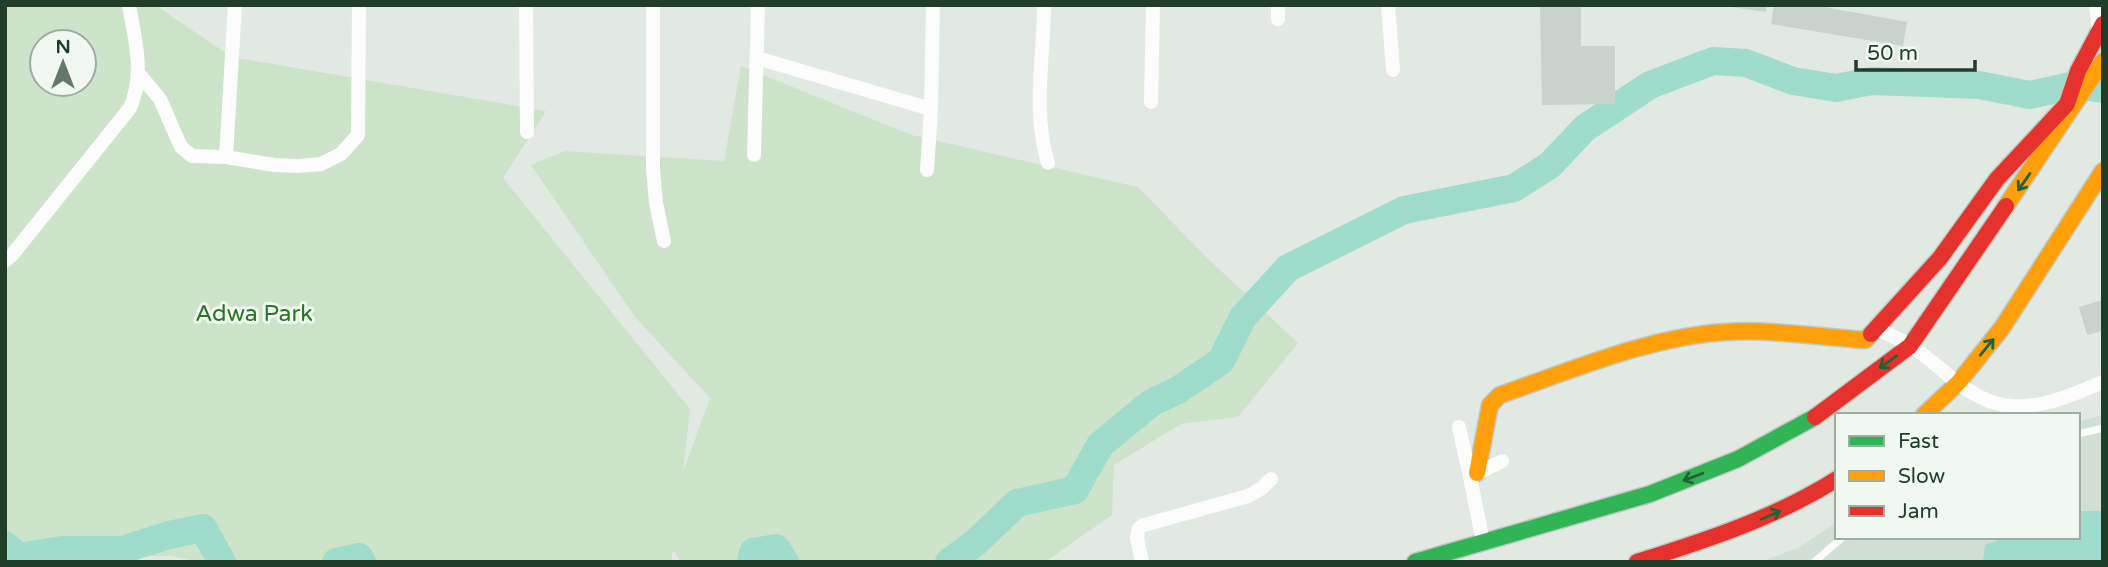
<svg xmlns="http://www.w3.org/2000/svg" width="2108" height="567" viewBox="0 0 2108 567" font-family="'Varela Round',sans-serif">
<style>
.built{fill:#d2dfd4}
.green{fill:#cde4ca;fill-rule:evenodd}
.water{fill:#9fdccc}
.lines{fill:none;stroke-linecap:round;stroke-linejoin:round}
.river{stroke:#9fdccc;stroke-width:28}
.building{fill:#cad2cc}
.fast-casing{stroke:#bec8c1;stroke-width:19}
.slow-casing{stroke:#bec8c1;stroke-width:19}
.jam-casing{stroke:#bec8c1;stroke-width:19}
.lane{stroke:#fbfcfb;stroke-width:7}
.street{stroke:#fbfcfb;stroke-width:14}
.fast{stroke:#30b455;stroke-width:16}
.slow{stroke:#ff9f0a;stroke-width:16}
.jam{stroke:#e5322d;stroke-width:16}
.oneway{stroke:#246136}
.labels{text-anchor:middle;stroke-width:6;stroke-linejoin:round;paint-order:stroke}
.park-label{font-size:23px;fill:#267725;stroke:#f0f8f1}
</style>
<rect width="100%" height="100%" fill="#e2e9e3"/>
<path class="built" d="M2103 415V562H1760L1798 548 1837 522V537H2078V422Z"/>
<path class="green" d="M5 5H155L232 57 546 111 503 178 690 409 683 472 710 398 635 317 531 165 565 151 724 161 741 66 912 135 1138 187 1206 257 1298 343 1238 417 1181 424 1114 465 1112 515 1045 562H681L673 550 671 562H201L171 556H5ZM42 42H84V84H42Z"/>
<path class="water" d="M2078 511H2103V562H1983L1985 545 2006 537H2078Z"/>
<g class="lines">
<path class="river" d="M5 545 19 557 62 550H122L169 535 203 528 222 562
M336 562 359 557 362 562
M751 562 753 552 776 548 785 562
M949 562 975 543 1017 503 1075 490 1100 445 1151 403 1178 390 1221 361 1243 317 1288 268 1404 210 1514 188 1550 165 1585 128 1650 85 1713 61 1746 63 1793 81 1836 88 1872 81 1979 85 2030 95 2075 85 2103 89"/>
</g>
<path class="building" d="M1540 5H1581V46H1615V104L1542 105Z
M1732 5H1767L1766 12 1732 7Z
M1774 5H1813L1907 22 1903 46 1771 24Z
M2103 300V331L2087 335 2079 307Z"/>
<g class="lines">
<g class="fast-casing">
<path id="fast" d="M1415 562 1650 494 1738 459 1815 417"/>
</g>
<g class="slow-casing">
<path id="slow" d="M2006 206 2103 61
M1924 415 1958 383 2002 328 2103 171
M1477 473 1490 405 1500 395C1573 370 1648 337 1726 332 1772 329 1819 337 1865 340L1871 334"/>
</g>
<g class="jam-casing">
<path id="jam" d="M1871 334 1940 258 1997 179 2067 104 2078 71 2103 24
M1815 417 1910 346 2006 206
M1637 562C1707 540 1775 518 1837 479"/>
</g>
<path class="lane" d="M2078 434 2103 428
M1814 562 1843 537"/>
<path class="street" d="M526 5 527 132
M653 5V169L656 203 664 241
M1044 5C1044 57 1032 112 1048 163
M1278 5V19
M1388 5 1393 70
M2096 5 2099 31
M757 58 931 109
M139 74 160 99 181 147 192 156 226 157 274 165 298 166 321 164 341 154 358 135 359 5
M1151 102 1153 5
M754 155 758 5
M226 157 235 5
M927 170 931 109 933 5
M5 261 12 255 130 108C145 74 135 40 129 5
M1876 328C1887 334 1899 339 1910 345 1942 366 1969 402 2010 406 2042 409 2074 394 2103 382
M1459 427 1470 477
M1483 542 1470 477 1502 461
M1142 562 1137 538 1139 528 1144 525 1248 496 1262 488 1271 479"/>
<use href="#fast" class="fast"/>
<use href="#slow" class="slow"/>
<use href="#jam" class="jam"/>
</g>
<defs><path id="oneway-shaft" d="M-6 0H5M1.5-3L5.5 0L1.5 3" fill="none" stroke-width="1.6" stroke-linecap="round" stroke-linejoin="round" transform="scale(1.75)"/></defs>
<g class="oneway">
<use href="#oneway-shaft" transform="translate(2024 182) rotate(125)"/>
<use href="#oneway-shaft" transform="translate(1987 347) rotate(-51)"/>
<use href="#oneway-shaft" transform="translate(1888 362) rotate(145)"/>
<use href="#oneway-shaft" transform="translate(1693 477) rotate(159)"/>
<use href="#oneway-shaft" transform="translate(1771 515) rotate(-24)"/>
</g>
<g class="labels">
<g class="park-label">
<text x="254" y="321">Adwa Park</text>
</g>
</g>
<rect width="2108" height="567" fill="none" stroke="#1f3d29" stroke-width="14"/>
<rect x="1835" y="413" width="245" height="126" fill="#f0f8f1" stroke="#9cada1" stroke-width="2"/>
<rect x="1849" y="436" width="35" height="10" fill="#30b455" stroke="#9cada1" stroke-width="2"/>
<text x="1898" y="448" font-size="21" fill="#1f3d29">Fast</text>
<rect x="1849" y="471" width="35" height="10" fill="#ff9f0a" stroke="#9cada1" stroke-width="2"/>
<text x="1898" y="483" font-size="21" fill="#1f3d29">Slow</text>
<rect x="1849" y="506" width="35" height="10" fill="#e5322d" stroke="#9cada1" stroke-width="2"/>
<text x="1898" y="518" font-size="21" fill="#1f3d29">Jam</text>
<g transform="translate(63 63)"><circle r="33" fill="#f0f8f1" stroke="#9cada1" stroke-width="2"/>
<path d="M0-5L12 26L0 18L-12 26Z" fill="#63796a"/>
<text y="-10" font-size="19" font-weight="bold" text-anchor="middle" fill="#1f3d29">N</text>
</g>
<path d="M1856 60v10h119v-10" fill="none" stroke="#1f3d29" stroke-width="3.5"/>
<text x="1867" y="60" font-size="21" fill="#1f3d29" stroke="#f0f8f1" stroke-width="5" paint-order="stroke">50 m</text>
</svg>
